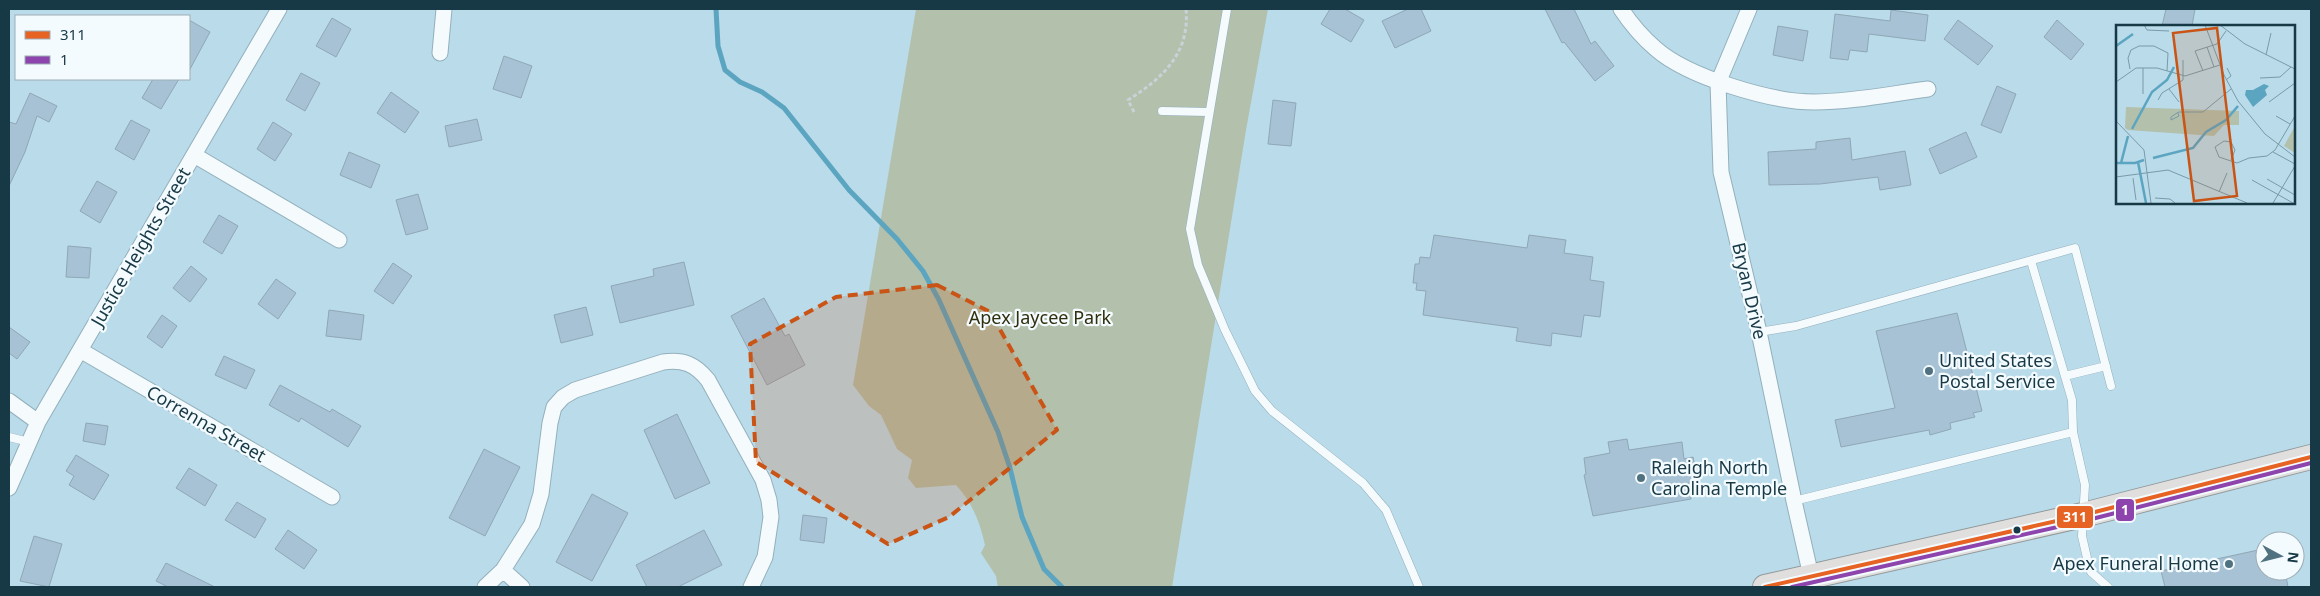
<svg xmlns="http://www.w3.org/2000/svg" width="2320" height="596" viewBox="0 0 2320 596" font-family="'Noto Sans',sans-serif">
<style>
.green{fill:#b2c0ac}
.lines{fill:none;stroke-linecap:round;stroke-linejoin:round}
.stream{stroke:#5ca5c1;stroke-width:5}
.building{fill:#a7c2d4;stroke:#8fa7b6}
.lane-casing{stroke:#92b0bd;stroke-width:9}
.street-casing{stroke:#92b0bd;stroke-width:17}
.primary-casing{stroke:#92999b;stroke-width:26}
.path{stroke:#c8d2d7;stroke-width:3;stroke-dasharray:4 2.5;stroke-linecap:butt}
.lane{stroke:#f5fafc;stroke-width:8}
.street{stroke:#f5fafc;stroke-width:15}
.primary{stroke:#e0dfde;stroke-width:24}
.bus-1-casing{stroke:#f4fbff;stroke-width:8}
.bus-2-casing{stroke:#f4fbff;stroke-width:8}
.bus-1{stroke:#e76324;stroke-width:4}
.bus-2{stroke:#8e44ad;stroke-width:4}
.marked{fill:#c95415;fill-opacity:0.2;stroke:#c95415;stroke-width:4;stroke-dasharray:10 6;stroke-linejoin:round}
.poi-dot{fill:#50717f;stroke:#f4fbff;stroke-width:2}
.bus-dot{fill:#173845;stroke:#f4fbff;stroke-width:2}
.labels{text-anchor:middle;stroke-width:4.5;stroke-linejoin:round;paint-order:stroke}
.street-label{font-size:18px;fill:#173845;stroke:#f4fbff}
.park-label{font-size:18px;fill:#302e0c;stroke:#f4fbff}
.poi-label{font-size:18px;fill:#173845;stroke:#f4fbff;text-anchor:start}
.inset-river{fill:none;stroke:#5ca5c1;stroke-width:2.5}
.inset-road{fill:none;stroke:#799aa8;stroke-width:1}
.view{fill:#c95415;fill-opacity:0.15;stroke:#c95415;stroke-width:2.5}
.inset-edge{fill:none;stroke:#173845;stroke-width:2.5}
.line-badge{stroke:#f4fbff;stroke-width:2}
.badge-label{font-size:14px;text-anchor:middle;font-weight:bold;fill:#fff}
</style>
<rect width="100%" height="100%" fill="#badbea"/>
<path class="green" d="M916 9H1268L1246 130 1172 587H998L996 576 981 553 985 545C980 522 972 502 956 485L916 488 908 478 912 460 897 449 881 415 869 406 853 385Z"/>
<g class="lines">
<path class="stream" d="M716 9 718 46 725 70 740 82 762 92 784 108 849 190 897 239 923 271 939 300 998 432 1010 468 1022 517 1044 569 1062 587"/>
</g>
<path class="building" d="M1330 9H1345L1364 20 1351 42 1321 24Z
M1408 9H1421L1431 31 1395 48 1382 21Z
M1545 9H1574L1591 44 1595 41 1614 66 1595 81 1564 42 1562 43Z
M2166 9H2195L2192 26H2162Z
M1891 10 1928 15 1925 41 1869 34 1867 52 1850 50 1848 60 1830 58 1835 14 1890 21Z
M332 18 351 29 336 57 316 46Z
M189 20 210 32 189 71Z
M1958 20 1993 46 1978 65 1944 39Z
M2057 20 2084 44 2071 60 2044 37Z
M1778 26 1808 31 1803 61 1773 55Z
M504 56 532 66 521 98 493 89Z
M301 73 320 83 305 111 286 100Z
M153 79H179L161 109 142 98Z
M1997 86 2016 94 2001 133 1981 125Z
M391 92 419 112 405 133 377 113Z
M30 93 57 106 49 122 37 116 25 152 9 186V122L16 124Z
M1273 100 1296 103 1291 146 1268 144Z
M477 119 482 140 449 147 445 126Z
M131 120 150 130 134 160 115 149Z
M273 122 292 134 275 161 257 149Z
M1966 132 1977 157 1940 174 1929 149Z
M1850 138 1852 160 1905 151 1911 185 1880 190 1878 177 1820 184 1769 185 1768 152 1816 149V142Z
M349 152 380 165 371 188 340 175Z
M97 181 117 192 100 223 80 211Z
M418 194 428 229 406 235 396 200Z
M219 215 238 226 222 254 203 242Z
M1434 235 1527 248 1529 235 1566 240 1564 253 1593 257 1590 280 1604 282 1600 317 1584 315 1581 337 1552 333 1551 346 1516 341 1518 328 1423 315 1426 291 1416 290 1417 283H1413L1415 264H1419L1420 257 1430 258Z
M68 246 91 248 89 278 66 277Z
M684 262 694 305 620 323 611 286 654 276 653 269Z
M393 263 412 276 393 304 374 291Z
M191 266 207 279 190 302 173 288Z
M276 279 296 293 278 319 258 304Z
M764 298 785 336 789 334 805 365 767 385 731 316Z
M586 307 593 335 561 343 554 315Z
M329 310 364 315 361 340 326 336Z
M1957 313 1982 411 1973 413 1975 417 1950 423 1951 429 1930 435 1929 430 1841 447 1835 420 1895 408 1876 331Z
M162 315 177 326 162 348 147 337Z
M9 327 30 342 17 359 9 353Z
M224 356 255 370 246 389 215 375Z
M280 385 330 412 332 409 361 426 348 447 301 418 299 422 269 405Z
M677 414 710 483 675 499 644 430Z
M86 423 108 426 105 445 83 441Z
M1627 439 1629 450 1682 442 1684 459 1693 457 1698 482 1688 483 1691 499 1593 516 1584 475 1586 474 1584 458 1610 453 1608 442Z
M484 449 520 467 485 536 449 518Z
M76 455 109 475 94 500 69 485 74 476 66 471Z
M189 468 217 485 205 506 176 488Z
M592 494 628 513 592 581 556 562Z
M237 502 266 519 255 538 225 520Z
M803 515 827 518 824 543 800 540Z
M288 530 317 550 304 569 275 549Z
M704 530 722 565 678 587H647L636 565Z
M34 536 62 544 49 587 20 581Z
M2263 549 2265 571H2285L2288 587H2165L2161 571Z
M166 563 215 587H168L156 581Z"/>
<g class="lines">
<g class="lane-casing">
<path id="lane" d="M1227 9 1190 229 1198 265 1225 330 1255 391 1272 411 1363 483 1386 510 1419 587
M1162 111 1208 112
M2031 261 2072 400 2073 432 2085 485 2082 536 2087 558 2091 572 2108 587
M1759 332 1796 326 2075 248 2111 386
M2065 376 2106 366
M9 437 29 442
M1794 501 2073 432"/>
</g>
<g class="street-casing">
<path id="street" d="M1621 9C1631 24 1643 38 1656 49 1688 77 1771 102 1814 102 1852 102 1890 94 1928 89
M1749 9 1718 83 1721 172 1759 332 1794 501 1811 576
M440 53 444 9
M194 155 339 240
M80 350 332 497
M9 401 38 422
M9 488 38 422 279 9
M503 570 522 587
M485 587 503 570 532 524 541 494 550 423 554 407 563 397 575 390 663 362C683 359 695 364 708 380L763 480 769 500 771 517 765 557 751 587"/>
</g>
<g class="primary-casing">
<path id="primary" d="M1765 587 2083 515 2311 457"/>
</g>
<path class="path" d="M1134 112 1128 100C1163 78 1190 53 1186 9"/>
<use href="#lane" class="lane"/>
<use href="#street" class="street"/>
<use href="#primary" class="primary"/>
<g class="bus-1-casing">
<path id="bus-1" d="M1765 587 2083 515 2311 457"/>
</g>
<g class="bus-2-casing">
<path id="bus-2" d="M1792 587 2084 521 2311 463"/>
</g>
<use href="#bus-1" class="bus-1"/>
<use href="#bus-2" class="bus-2"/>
</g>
<path class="marked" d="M937 285 990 312 1057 430 949 517 888 544 756 462 750 344 836 297Z"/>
<g class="poi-dot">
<circle cx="1929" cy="371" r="5"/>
<circle cx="1641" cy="478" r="5"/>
<circle cx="2229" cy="564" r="5"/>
</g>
<circle class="bus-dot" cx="2017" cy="530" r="4.5"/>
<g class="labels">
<g class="street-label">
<text transform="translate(141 247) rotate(-60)" y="6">Justice Heights Street</text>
<text transform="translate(1749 291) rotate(77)" y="6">Bryan Drive</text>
<text transform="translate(206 424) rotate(30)" y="6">Correnna Street</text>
</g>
<g class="park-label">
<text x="1040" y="324">Apex Jaycee Park</text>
</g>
<g class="poi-label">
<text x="1939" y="367">United States<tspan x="1939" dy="21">Postal Service</tspan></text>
<text x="1651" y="474">Raleigh North<tspan x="1651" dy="21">Carolina Temple</tspan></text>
<text x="2219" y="570" text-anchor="end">Apex Funeral Home</text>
</g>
</g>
<g transform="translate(2116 25)">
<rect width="179" height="179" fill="#badbea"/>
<path d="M10 82 123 86V100H108L98 111 12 105 9 103ZM179 101V128L168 121Z" fill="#b2c0ac"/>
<path d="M148 59 153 61 149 65 151 70 137 82 129 70 130 65H137Z" fill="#5ca5c1"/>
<path class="inset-river" d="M0 21 17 9M16 104 36 67 51 55 58 42M37 133 77 123 90 107 110 95 122 81M22 137 30 178M0 138H19L28 135M5 138 12 111"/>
<path class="inset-road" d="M28 0 31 5 53 6M89 0 108 50 122 76 149 109 179 132M104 0 129 19 179 44M179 0V24M91 22 98 42M79 26 101 19 110 6M79 26 87 46M150 30 155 8M27 43V69M14 44 12 33 15 25 23 21H38L52 28 51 46M144 53 164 52 175 42M110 55 115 51 111 43M0 57 20 43H41L69 51 104 40M53 64 63 77M42 75 46 68 67 55V35M153 77 179 58M62 88 63 91 55 95V92L61 88 63 87H87L115 64M160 91 174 99M0 96 28 125 35 178M157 127 179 139M115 135 119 125 115 117 108 116 99 122 103 132 121 138 133 133 151 131 159 125 179 91M0 152 52 145 131 178M17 153 20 175M151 154 179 170M136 155 177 178M103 167 111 148M39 173 54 174 59 178M157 178 179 141"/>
<path class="view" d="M101 3 121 171 78 176 57 8Z"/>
<rect width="179" height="179" class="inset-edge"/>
</g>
<g class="line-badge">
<rect x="2115" y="498" width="20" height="24" rx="5" fill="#8e44ad"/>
<rect x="2056" y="505" width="38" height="24" rx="5" fill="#e76324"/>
</g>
<g class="badge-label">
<text x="2125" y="515">1</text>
<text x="2075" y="522">311</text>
</g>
<rect width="2320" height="596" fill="none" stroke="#173845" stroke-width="20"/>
<rect x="15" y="15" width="175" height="65" fill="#f4fbff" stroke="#9cadb5"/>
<rect x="25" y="31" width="25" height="8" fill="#e76324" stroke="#9cadb5"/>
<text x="60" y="40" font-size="15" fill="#173845">311</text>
<rect x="25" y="56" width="25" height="8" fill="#8e44ad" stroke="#9cadb5"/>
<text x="60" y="65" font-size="15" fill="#173845">1</text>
<g transform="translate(2280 556) rotate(97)"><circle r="24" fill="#f4fbff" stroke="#9cadb5"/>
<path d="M0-4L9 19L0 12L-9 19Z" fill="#50717f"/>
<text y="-8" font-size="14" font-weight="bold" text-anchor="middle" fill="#173845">N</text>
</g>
</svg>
